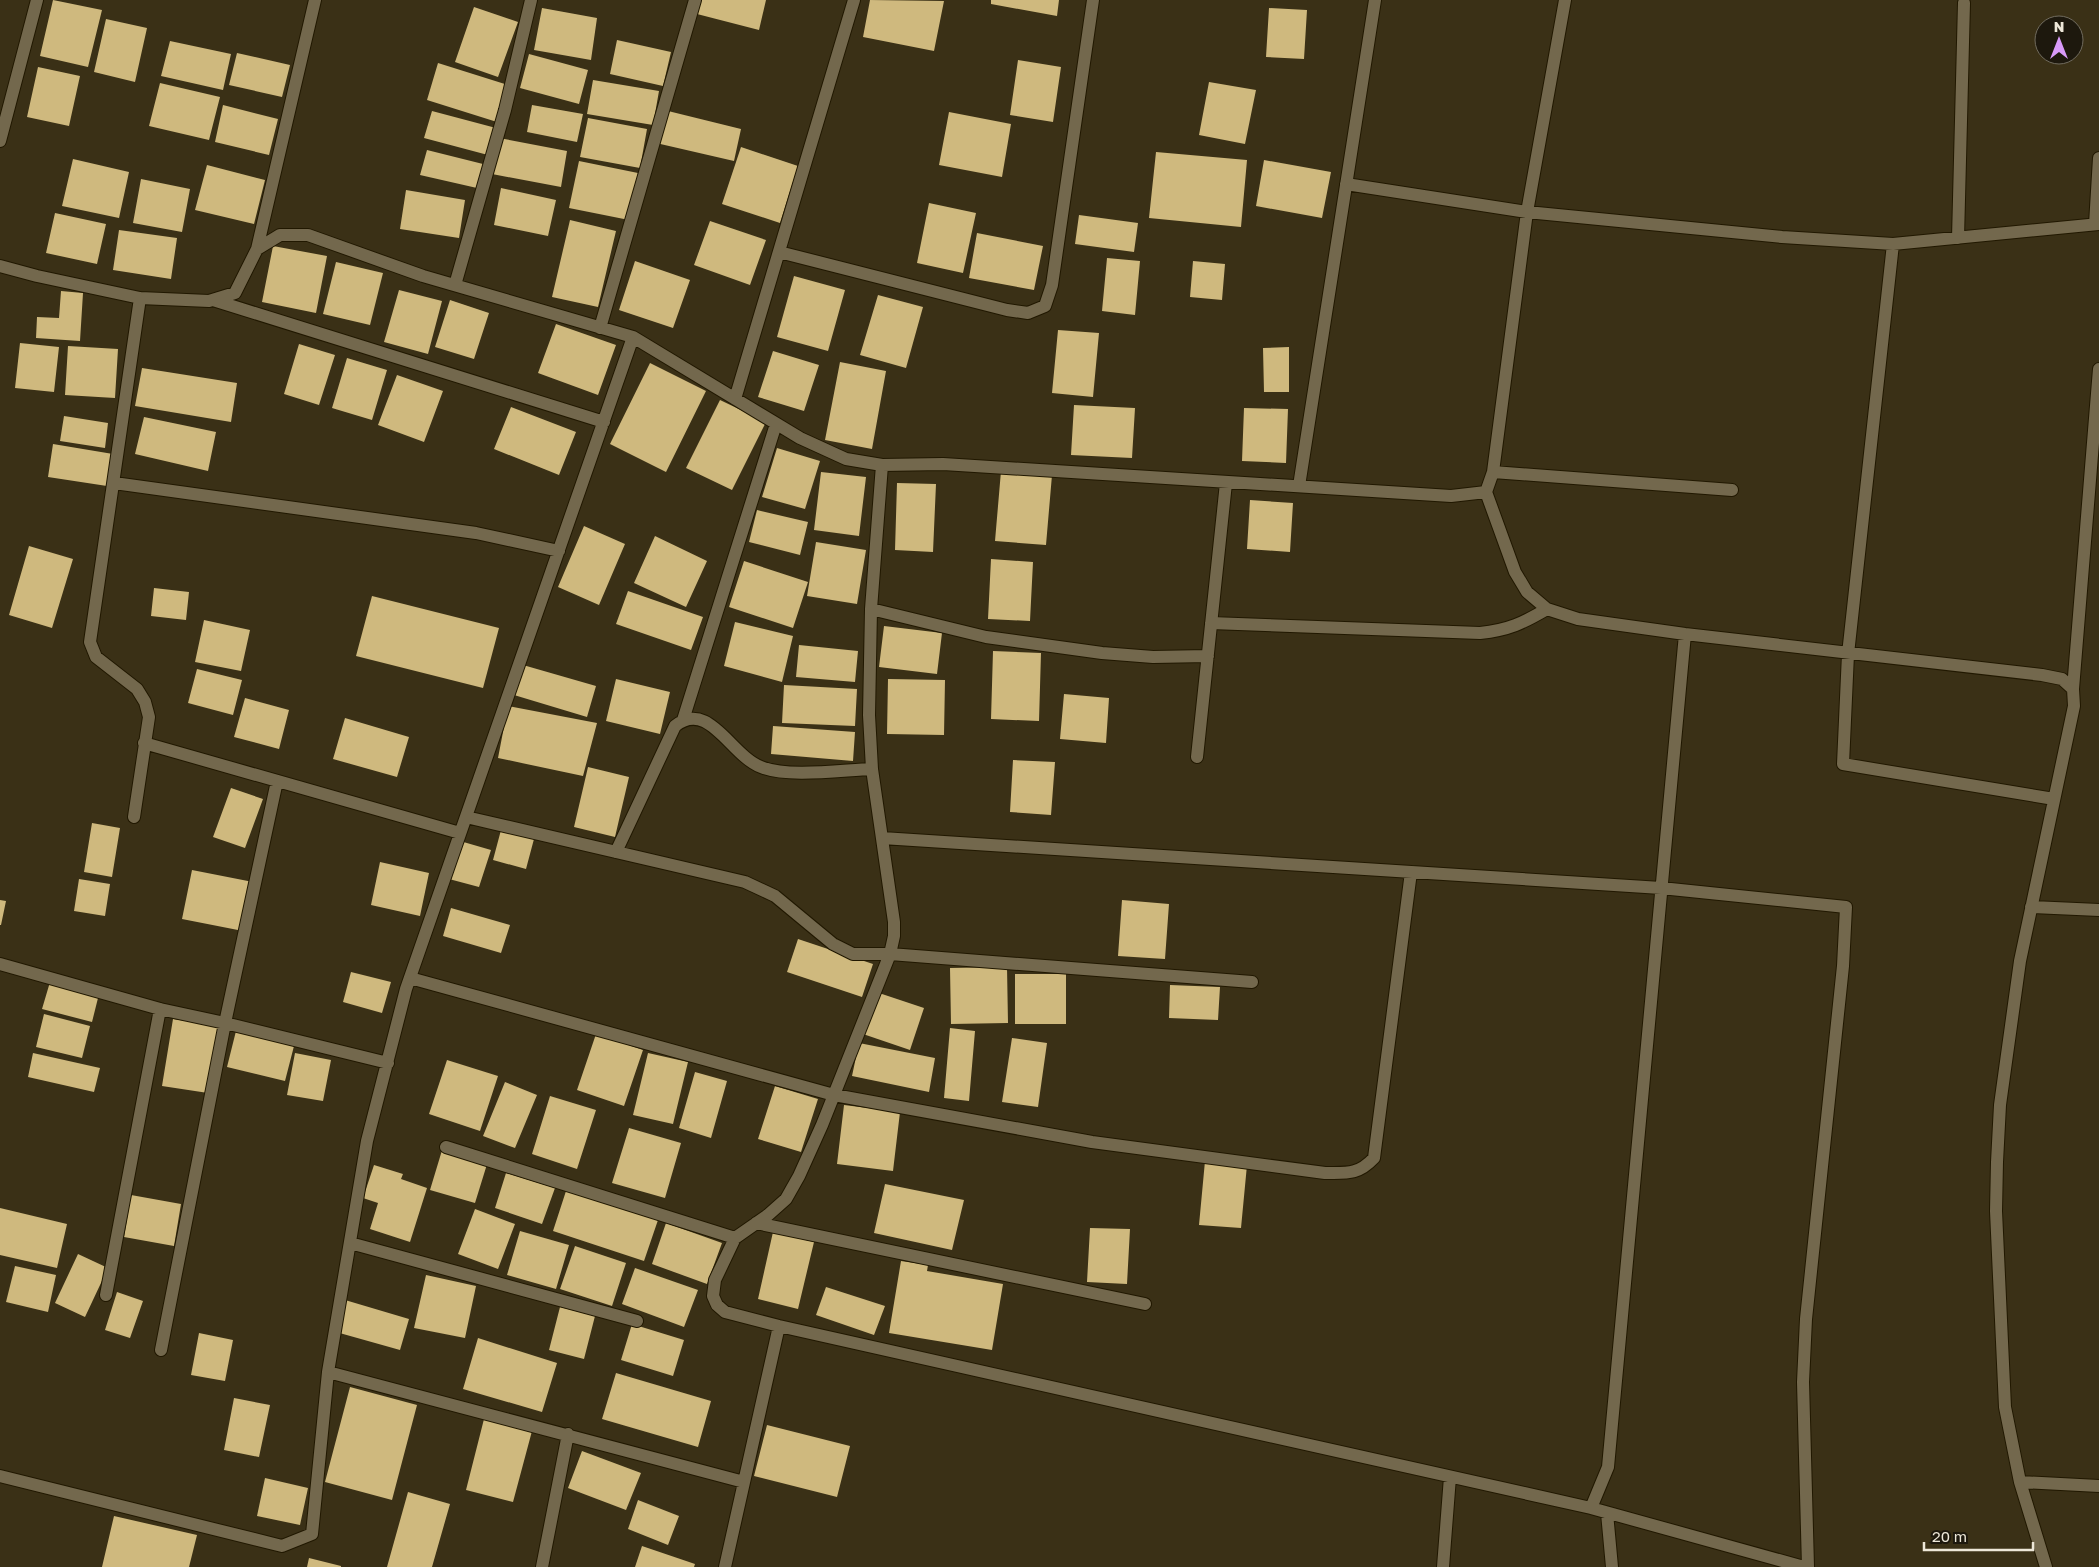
<svg xmlns="http://www.w3.org/2000/svg" width="2099" height="1567" viewBox="0 0 2099 1567" font-family="'Golos Text',sans-serif">
<style>
.building{fill:#cfb97e}
.lines{fill:none;stroke-linecap:round;stroke-linejoin:round}
.minor-casing{stroke:#211800;stroke-width:14}
.minor{stroke:#73684d;stroke-width:12}
</style>
<rect width="100%" height="100%" fill="#3a3016"/>
<path class="building" d="M53 0 102 10 88 67 40 56Z
M700 0H766L759 30 697 14Z
M870 0 944 1 934 51 863 37Z
M991 0H1059L1057 16 991 4Z
M474 7 518 22 498 77 455 62Z
M542 8 597 18 591 60 534 50Z
M1269 8 1307 10 1304 59 1266 57Z
M106 19 147 28 135 82 94 72Z
M617 40 671 52 663 86 610 74Z
M170 41 231 54 223 90 161 76Z
M237 53 290 65 282 97 229 85Z
M529 54 588 70 579 104 520 88Z
M1018 60 1061 67 1053 122 1010 115Z
M438 63 508 85 497 122 427 100Z
M38 67 80 76 69 126 27 117Z
M593 80 659 91 653 125 587 114Z
M1209 82 1256 90 1245 144 1199 135Z
M160 83 220 97 209 140 149 126Z
M223 105 278 119 269 155 215 142Z
M532 105 583 114 577 142 527 132Z
M664 110 741 129 734 161 656 143Z
M432 111 496 128 488 155 424 138Z
M949 112 1011 124 1002 177 939 165Z
M588 118 647 129 640 168 580 157Z
M499 138 567 151 561 187 492 174Z
M741 147 798 166 780 223 722 204Z
M427 150 483 164 477 188 420 175Z
M1156 152 1247 160 1241 227 1149 218Z
M73 159 129 172 119 218 62 206Z
M1264 160 1331 172 1322 218 1256 206Z
M579 161 638 173 629 220 569 208Z
M207 165 265 180 254 224 195 210Z
M141 179 190 189 182 232 133 223Z
M501 188 556 200 548 236 494 225Z
M406 190 465 200 459 238 400 229Z
M929 203 976 213 963 273 917 263Z
M55 213 106 224 97 264 46 253Z
M1079 215 1138 223 1134 252 1075 244Z
M570 220 616 231 598 307 552 297Z
M710 221 766 240 750 285 694 265Z
M119 230 177 238 171 279 113 270Z
M977 233 1043 246 1034 290 969 278Z
M273 246 327 256 316 313 262 302Z
M1107 258 1140 261 1135 315 1102 311Z
M635 261 690 280 673 328 619 310Z
M1193 261 1225 264 1222 300 1190 297Z
M336 262 383 273 370 325 323 314Z
M794 276 845 290 828 351 777 337Z
M399 290 442 301 428 354 384 342Z
M61 291 83 293 80 341 36 338 37 317 59 318Z
M878 295 923 307 906 368 860 355Z
M450 300 489 313 474 359 435 347Z
M556 324 616 345 598 395 538 373Z
M1058 330 1099 333 1093 397 1052 393Z
M20 343 59 347 54 392 15 388Z
M299 344 335 355 319 405 284 394Z
M68 346 118 349 115 398 65 395Z
M1289 347V392H1264L1263 348Z
M773 351 819 365 804 411 758 397Z
M347 358 387 370 372 420 332 408Z
M840 362 886 371 872 449 825 440Z
M650 363 706 391 666 472 610 444Z
M142 368 237 383 231 422 135 406Z
M397 375 443 391 424 442 378 425Z
M720 400 766 422 732 490 686 468Z
M1074 405 1135 408 1132 458 1071 455Z
M511 407 576 432 559 475 494 449Z
M1244 408 1288 409 1286 463 1242 461Z
M64 416 108 423 105 448 60 441Z
M144 417 216 432 208 471 135 454Z
M53 444 113 454 107 486 48 477Z
M777 448 820 461 805 509 762 497Z
M1001 471 1052 475 1046 545 995 541Z
M821 472 866 477 859 536 814 530Z
M897 483 936 484 933 552 895 550Z
M1250 500 1293 503 1290 552 1247 549Z
M757 510 808 522 800 555 749 542Z
M584 526 625 544 599 605 558 587Z
M655 536 707 561 686 607 634 583Z
M816 542 866 550 857 604 807 596Z
M29 546 73 559 52 628 9 615Z
M991 559 1033 562 1030 621 988 619Z
M744 561 808 582 793 628 729 607Z
M154 588 189 592 186 620 151 616Z
M628 591 703 617 691 650 616 624Z
M372 596 499 628 483 688 356 656Z
M204 620 250 630 241 671 195 662Z
M735 622 793 636 782 682 724 666Z
M884 626 942 633 937 674 879 667Z
M799 645 858 651 855 682 796 677Z
M993 651 1041 653 1039 721 991 719Z
M523 665 596 686 587 717 514 695Z
M197 669 242 680 233 715 188 703Z
M616 679 670 692 660 734 606 721Z
M888 679 945 680 944 735 887 734Z
M784 685 857 689 855 726 782 723Z
M1064 694 1109 698 1106 743 1060 739Z
M245 698 289 710 279 749 234 737Z
M508 706 597 723 583 776 498 758Z
M345 718 409 737 397 777 333 759Z
M773 726 855 732 853 761 771 754Z
M1013 760 1055 762 1051 815 1010 812Z
M588 767 629 777 615 837 574 827Z
M231 788 263 799 245 848 213 837Z
M92 823 120 828 112 877 84 872Z
M501 830 534 839 526 869 493 860Z
M460 841 491 850 479 887 449 879Z
M380 862 429 873 420 916 371 905Z
M192 870 253 882 243 931 182 919Z
M79 879 110 884 105 916 74 911Z
M0 900 6 901 1 925H0Z
M1122 900 1169 904 1165 959 1118 956Z
M451 908 510 925 501 953 443 936Z
M798 939 873 964 862 997 787 972Z
M1007 967 1008 1023 951 1024 950 968Z
M351 972 391 982 382 1013 343 1002Z
M1015 974H1066V1024H1015Z
M50 982 99 994 92 1022 42 1009Z
M1170 985 1220 987 1218 1020 1169 1018Z
M876 992 924 1008 910 1050 863 1034Z
M44 1014 90 1026 82 1058 36 1047Z
M173 1019 219 1026 208 1093 162 1086Z
M950 1028 975 1031 969 1101 944 1098Z
M236 1031 294 1046 285 1081 227 1067Z
M596 1034 643 1050 624 1106 577 1090Z
M1012 1038 1047 1043 1038 1107 1002 1102Z
M859 1043 935 1058 929 1092 852 1076Z
M33 1053 100 1068 94 1092 28 1077Z
M295 1053 331 1060 323 1101 287 1095Z
M648 1053 688 1062 673 1124 633 1115Z
M447 1060 498 1076 480 1131 429 1114Z
M695 1072 727 1081 711 1138 679 1128Z
M505 1082 537 1095 515 1148 483 1136Z
M775 1086 818 1099 801 1152 758 1139Z
M550 1096 596 1110 577 1169 532 1154Z
M844 1105 900 1112 893 1171 837 1164Z
M629 1128 681 1143 665 1198 612 1183Z
M443 1147 488 1161 475 1203 430 1190Z
M1205 1161 1247 1165 1241 1228 1199 1225Z
M374 1165 403 1174 401 1179 427 1188 410 1242 370 1229 378 1203 363 1198Z
M506 1173 555 1188 542 1224 495 1208Z
M885 1184 964 1200 952 1250 874 1233Z
M566 1191 658 1220 644 1261 553 1231Z
M131 1195 181 1204 174 1246 124 1237Z
M0 1208 67 1224 57 1268 0 1255Z
M475 1209 515 1224 498 1269 458 1254Z
M666 1223 722 1243 707 1284 652 1264Z
M1090 1228 1130 1229 1127 1284 1087 1282Z
M520 1231 569 1245 556 1289 507 1275Z
M773 1232 814 1242 798 1309 758 1299Z
M575 1246 626 1263 612 1306 560 1289Z
M78 1254 108 1268 85 1317 55 1303Z
M901 1261 928 1265 927 1271 1003 1284 992 1350 889 1333Z
M15 1266 56 1275 48 1312 6 1302Z
M635 1268 698 1290 684 1327 622 1304Z
M426 1275 476 1286 465 1338 414 1328Z
M826 1287 885 1306 874 1335 816 1315Z
M117 1292 143 1301 130 1338 105 1330Z
M345 1300 409 1319 400 1350 336 1332Z
M560 1307 595 1316 584 1359 549 1350Z
M632 1324 684 1340 673 1376 621 1360Z
M199 1333 233 1340 225 1381 191 1375Z
M478 1338 557 1363 542 1412 463 1389Z
M616 1373 711 1401 698 1447 602 1419Z
M350 1387 417 1405 392 1500 325 1482Z
M234 1398 270 1405 259 1457 224 1450Z
M484 1419 532 1431 513 1502 466 1490Z
M767 1425 850 1446 837 1497 754 1476Z
M582 1451 641 1473 626 1510 568 1488Z
M265 1478 308 1488 300 1525 257 1516Z
M408 1492 450 1504 432 1567H387Z
M638 1500 679 1516 668 1545 628 1529Z
M114 1516 197 1535 189 1567H102Z
M642 1546 695 1564 694 1567H635Z
M309 1558 341 1566V1567H307Z"/>
<g class="lines">
<g class="minor-casing">
<path id="minor" d="M0 141 37 0
M1346 184 1527 212 1782 237 1893 244 2099 224
M2095 224 2099 158
M1958 238 1964 3
M1893 244 1848 654 1843 764 2054 799
M257 249 315 0
M779 252 1007 310 1028 313 1045 306 1052 285 1093 0
M0 266 37 276 140 298 209 301 235 293 257 249 280 235H308L423 276 633 337 800 438 846 459 882 465 943 464 1451 496 1486 492 1493 472 1527 212 1565 0
M455 285 505 110 531 0
M213 300 604 422
M600 328 695 0
M735 399 854 0
M882 465 871 609 869 715 872 769 894 922V936L890 954 822 1125 799 1176 786 1199 768 1215 735 1238 715 1280 713 1296 717 1305 725 1312 779 1326 1591 1508 1608 1467 1685 634
M1493 472 1732 490
M114 483 476 533 559 551
M1299 486 1375 0
M1486 492 1515 572 1527 592 1547 609 1578 619 1685 634 2042 675 2062 679 2073 689 2074 706 2020 961 2000 1105 1997 1162 1996 1211 2005 1407 2020 1482 2046 1567
M871 609 986 637 1102 653 1153 657 1208 656
M1211 623 1480 633C1509 630 1523 623 1547 609
M2073 689 2099 369
M683 720 776 424
M144 743 460 833
M1197 757 1226 483
M134 817 149 717 145 702 137 689 96 657 90 642 140 298
M466 817 745 882 775 896 833 944 853 954H890L1252 982
M882 838 1661 888 1846 907 1843 966 1806 1319 1803 1382 1808 1567
M616 852 675 726C709 699 730 755 761 767 788 778 842 770 872 769
M2031 907 2099 910
M0 964 160 1009 225 1023 388 1063
M410 978 834 1095 1092 1142 1325 1173C1347 1173 1358 1175 1374 1158L1411 872
M446 1147 735 1238
M756 1223 1145 1304
M350 1243 637 1321
M106 1295 160 1009
M161 1350 225 1023 277 781
M328 1372 744 1482
M0 1476 282 1546 312 1534 328 1372 367 1141 406 989 633 337
M2020 1482 2099 1486
M1591 1508 1804 1567
M1607 1513 1612 1567
M542 1567 568 1434
M725 1567 779 1326
M1443 1567 1450 1477"/>
</g>
<use href="#minor" class="minor"/>
</g>
<g transform="translate(2059 40)"><circle r="24" fill="#1d180d" stroke="#706b5e"/>
<path d="M0-4L9 19L0 12L-9 19Z" fill="#d89af8"/>
<text y="-8" font-size="14" font-weight="bold" text-anchor="middle" fill="#ede7d8">N</text>
</g>
<path d="M1924 1542v8h109v-8" fill="none" stroke="#ede7d8" stroke-width="2.5"/>
<text x="1932" y="1542" font-size="15" fill="#ede7d8" stroke="#1d180d" stroke-width="4" paint-order="stroke">20 m</text>
</svg>
